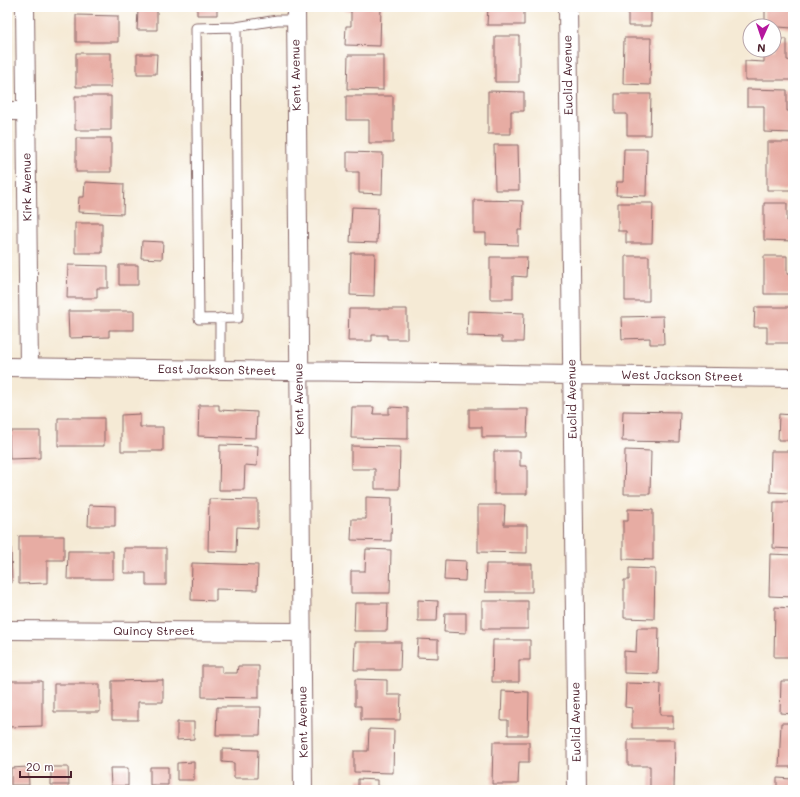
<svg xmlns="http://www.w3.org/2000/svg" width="800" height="797" viewBox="0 0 800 797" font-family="Mali,sans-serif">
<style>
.building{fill:#e7aca3}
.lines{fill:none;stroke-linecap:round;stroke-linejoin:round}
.lane-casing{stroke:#866666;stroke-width:11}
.street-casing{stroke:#866666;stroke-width:20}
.lane{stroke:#fff;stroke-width:9}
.street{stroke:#fff;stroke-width:18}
.labels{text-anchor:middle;stroke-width:3;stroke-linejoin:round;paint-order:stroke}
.street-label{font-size:12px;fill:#4a1f2b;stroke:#fff}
</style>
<rect width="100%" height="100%" fill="#fff"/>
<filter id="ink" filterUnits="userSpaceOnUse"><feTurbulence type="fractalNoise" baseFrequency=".025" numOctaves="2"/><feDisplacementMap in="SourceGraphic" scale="8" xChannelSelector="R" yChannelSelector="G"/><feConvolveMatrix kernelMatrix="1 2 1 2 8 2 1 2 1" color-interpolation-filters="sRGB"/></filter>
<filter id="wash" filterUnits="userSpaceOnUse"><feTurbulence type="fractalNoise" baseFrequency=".012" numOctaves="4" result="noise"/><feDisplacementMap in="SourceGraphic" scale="16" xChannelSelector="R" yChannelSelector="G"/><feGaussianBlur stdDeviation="0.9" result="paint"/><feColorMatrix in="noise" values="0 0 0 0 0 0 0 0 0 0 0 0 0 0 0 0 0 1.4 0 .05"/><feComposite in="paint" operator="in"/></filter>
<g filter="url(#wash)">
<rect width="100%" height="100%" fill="#f5ead5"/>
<g id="blocks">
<path class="building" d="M197 7H217V15H197Z
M344 7H381L380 46 345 45 346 26H351V11L344 10Z
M488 7H524V25H487Z
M628 7H651V26H628Z
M765 7H792V28L765 26Z
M138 10H157V30H137Z
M76 15 118 16V42H76Z
M495 36H519V82H495Z
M624 38H651L650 85 623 84Z
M774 39H787V60L793 61V80H745V61L764 62V50H774Z
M76 53H111V87H76Z
M137 54H157L156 74H137Z
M348 55H383V90L347 89Z
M747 89 787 90V111H793V133L764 132V106H747Z
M488 91 524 92V111H511V134H488Z
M615 94H651L650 135H627V114H615Z
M75 96H111V130H75Z
M346 96H393V143H369V120H346Z
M76 138H111V172H76Z
M767 142H793V190H767Z
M494 145H518L519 190H495Z
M624 149H647L646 196 616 195 617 182H623Z
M347 152 383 153 382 194 359 193V172H347Z
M85 182 124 184 123 214 78 212 79 197H84Z
M474 200 523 201 522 230H518V245L486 244V233H474Z
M618 203H653L652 243H626V231H618Z
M764 203H787V221H793V241L764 240Z
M352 207 378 208 377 243 350 242Z
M75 223H102V253H75Z
M142 241 163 242 162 259 141 258Z
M351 253H375L374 296 350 295Z
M625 256H649V301H625Z
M764 256H787V274L793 275V294H764Z
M490 257H527L526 277 513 276V299H490Z
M68 265 108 266V288H97V298H67Z
M119 265H138V285H119Z
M755 307H793V343H767V327H754Z
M349 309H407V339H387V335H372V341H348Z
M68 311H134V330H109V337L69 338Z
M468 311 524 313 523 342H502V337L467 336Z
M663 316 664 344H650V338L622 339 621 317Z
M199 405H219V410L257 412 256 438 198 436Z
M352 407H374L373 414H389V407L408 408V439L351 438Z
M469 409H528L527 437H482V427H469Z
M623 411 680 412 679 442 622 441Z
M140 414V427H163V451H121V415Z
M779 414 793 415V440H778Z
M58 418H104V446H58Z
M9 431H40V458L10 459Z
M220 445 258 446 257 466 245 465 244 490H219Z
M351 446 400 447 399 489H375V469H351Z
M625 450 651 451 650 494H624Z
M494 451H520V466H527V494H494Z
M771 451H793V493L770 492Z
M366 497 392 498 391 541 351 540 352 519H366Z
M209 499 258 500V528L237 527 236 552 208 551Z
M774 502H793V549L773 548Z
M89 505 115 506V526H88Z
M478 505H505L504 525H527V553L478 552Z
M628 509 653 510V560L623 559V521H628Z
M19 536H64V560H47V583L19 584Z
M7 546H11L12 583H7Z
M124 548H166V585H146V573H124Z
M366 549 391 550 390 593H351V571H365Z
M68 551H113V579H67Z
M770 554 793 555V597L769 596Z
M445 560 466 561 465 581 444 580Z
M192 563 258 565 257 590 216 589V601L191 600Z
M486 564H532V592H485Z
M629 568 655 569 654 619 624 618V580H629Z
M418 600 438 601 437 621H418Z
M482 601H528V629H482Z
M355 603H388L387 631H354Z
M775 607 793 608V657H774Z
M445 613H466V633L444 632Z
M637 628H659L658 674 624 673V651L636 652Z
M418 639 438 640V658L417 657Z
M493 640H530V660H519V682H492Z
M355 642H401L400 670H354Z
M202 666H222V673H237L238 666H259V698L202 697Z
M355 679 387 680V695H401L400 720H361V706H355Z
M163 680V702H138V720H112V681Z
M7 681H42V726L8 727Z
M781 681H793V714L780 713Z
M626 683 661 684 660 715H673V728H632V708L625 707Z
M54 684H100V712H54Z
M502 691 529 692 528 735H508V720H501Z
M217 707H261L260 735H216Z
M177 722H194V739L177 740Z
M781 723H793V767H779Z
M369 729 394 730 393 773 354 772V751H368Z
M628 740H675L674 790H650V766H628Z
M493 742H529V762H519L518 784H492Z
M222 749 258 750 257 778H234V763L222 762Z
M194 762V780H177V763Z
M28 767 29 785H11V768Z
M51 767H68L69 785H51Z
M150 767H168V785H150Z
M110 768H128V786H111Z
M777 778 793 779V790H777Z
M358 779 377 780V786L385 787V790H358Z"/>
</g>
</g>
<g filter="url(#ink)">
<use href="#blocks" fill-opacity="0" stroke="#866666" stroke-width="1"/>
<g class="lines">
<g class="lane-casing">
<path id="lane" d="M236 27 238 318 199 319 196 28 236 27 277 20H296
M220 318V370"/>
</g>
<g class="street-casing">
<path id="street" d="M25 7 29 367
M296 7 303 790
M568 7 577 790
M7 111H26
M7 367 793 378
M7 630 302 632"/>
</g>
<use href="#lane" class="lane"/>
<use href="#street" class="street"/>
</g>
</g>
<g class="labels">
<g class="street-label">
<text transform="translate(296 75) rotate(-91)" y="4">Kent Avenue</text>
<text transform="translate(568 75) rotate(-91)" y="4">Euclid Avenue</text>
<text transform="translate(27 187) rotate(-91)" y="4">Kirk Avenue</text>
<text transform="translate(217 370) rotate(1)" y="4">East Jackson Street</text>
<text transform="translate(682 376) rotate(1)" y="4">West Jackson Street</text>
<text transform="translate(299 399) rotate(-91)" y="4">Kent Avenue</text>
<text transform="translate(572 399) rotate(-91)" y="4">Euclid Avenue</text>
<text x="154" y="635">Quincy Street</text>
<text transform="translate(303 722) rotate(-91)" y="4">Kent Avenue</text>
<text transform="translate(576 722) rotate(-91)" y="4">Euclid Avenue</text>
</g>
</g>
<rect width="800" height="797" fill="none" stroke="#fff" stroke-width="24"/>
<g transform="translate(762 38) rotate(183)"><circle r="19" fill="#ffffff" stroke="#b7a5aa"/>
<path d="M0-3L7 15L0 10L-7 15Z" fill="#b5179e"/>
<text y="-6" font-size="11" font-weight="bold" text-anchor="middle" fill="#4a1f2b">N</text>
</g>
<path d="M20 771v6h51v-6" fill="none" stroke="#4a1f2b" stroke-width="2"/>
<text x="26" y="771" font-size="12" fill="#4a1f2b" stroke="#ffffff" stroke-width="3" paint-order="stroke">20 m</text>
</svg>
